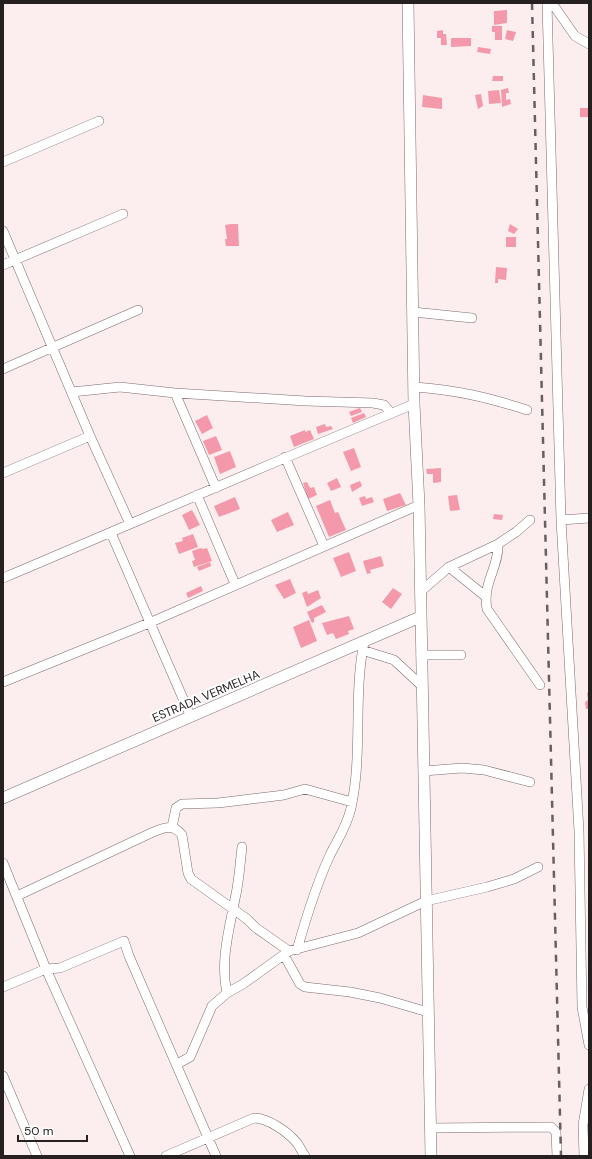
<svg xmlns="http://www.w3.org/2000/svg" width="592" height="1159" viewBox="0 0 592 1159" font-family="'DM Sans',sans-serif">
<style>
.building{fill:#f499ab}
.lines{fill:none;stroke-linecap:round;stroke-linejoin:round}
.minor-casing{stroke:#7a6c6e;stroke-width:10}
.tertiary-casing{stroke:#7a6c6e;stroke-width:12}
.minor{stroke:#fff;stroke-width:9}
.tertiary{stroke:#fff;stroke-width:11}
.rail{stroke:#685f61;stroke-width:2.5;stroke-dasharray:7 7;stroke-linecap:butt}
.labels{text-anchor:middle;stroke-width:4;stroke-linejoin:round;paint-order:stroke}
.street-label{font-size:12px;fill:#262021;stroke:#fefefe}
</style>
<rect width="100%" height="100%" fill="#fcedef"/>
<path class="building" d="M507 10V23L494 25V11Z
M492 26H502V40H495V32H492Z
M443 30V34H446L447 45H441V38H437V31Z
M507 30 516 32 513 41 505 39Z
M451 38H471V46L451 47Z
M478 47 491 49 490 54 477 52Z
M493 76H503V81H492Z
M508 88 509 93H506V100L510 99 511 104 502 107 501 90Z
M499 90 501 103 489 104 488 91Z
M481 94 483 106 478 109 475 95Z
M423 95 442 98V109L422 107Z
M580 108H589V117H580Z
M231 224H238L239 246H226L225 239H227L225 225Z
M510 224 518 229 514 234 508 231Z
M506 237H516V247H506Z
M496 267 507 268 506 280 498 279V283H495Z
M360 408 362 412 351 416 349 412Z
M364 413 366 417 353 423 351 418Z
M207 415 213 428 202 434 195 421Z
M325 424 326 427 331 426 333 429 318 434 316 427Z
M305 430V432L310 430 314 439 294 447 290 436Z
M216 436 222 450 209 455 203 441Z
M354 448 361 467 351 471 343 452Z
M230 451 236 467 220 474 214 457Z
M441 468V482L433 483V474H427L426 469Z
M337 478 341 487 331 491 327 483Z
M360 481 362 486 352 492 350 485Z
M307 482 310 488 314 487 317 495 308 499 303 483Z
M400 493 406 505 387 511 383 499Z
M457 495 460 510 450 511 448 496Z
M365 496 366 499 372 497 374 502 362 506 359 498Z
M235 497 240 509 219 517 214 506Z
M330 500 335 513 338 512 346 530 329 537 316 506Z
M192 510 200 525 189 530 182 515Z
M288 512 294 525 277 532 271 520Z
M494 514 503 515 502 520 493 519Z
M193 534 198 547 179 554 175 543 183 541 182 538Z
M201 548 203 549 207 548 212 561 194 567 192 561 195 560 192 551Z
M349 552 356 571 341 577 333 558Z
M381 556 384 566 370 570 371 573 367 574 363 561Z
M210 562 211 566 199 571 197 567Z
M290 579 296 593 284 599 275 585Z
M201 586 203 591 188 598 186 593Z
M393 588 402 594 391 609 382 602Z
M318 590 321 598 307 607 302 593 307 591 308 594Z
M322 605 326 612 314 618V622L312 623 307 612Z
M349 616 354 629 348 631 349 634 336 639 333 633 327 635 322 623Z
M309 620 317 641 301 648 293 627Z
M589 692V709H586L585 702 588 700 587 693Z"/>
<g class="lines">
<g class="minor-casing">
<path id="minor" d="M547 3 561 520 579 831 582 1007 589 1045
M552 3 575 36 589 44
M3 162 99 121
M3 231 90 436 130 524
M3 265 123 214
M413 312 472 318
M3 369 138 310
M414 387C456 390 487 397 527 410
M72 392 120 387 175 393 306 401 373 403 384 405 391 413
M175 393 216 488
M285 457 324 546
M3 473 90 436
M197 495 235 584
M561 520 589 518
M111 533 191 717
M498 544C499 568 482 583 487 609L540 685
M449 567 485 596
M3 578C140 520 276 461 414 404
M420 592 449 567 498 544 516 532 530 520
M362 650 394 660 422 686
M421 655H461
M3 682 149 623 419 505
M424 771 462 768 484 770 530 782
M172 827 176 808 182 804 218 803 284 795 305 789 352 802
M3 863 46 969 130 1156
M17 896 151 833C162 828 173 823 182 835L188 873 191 879 247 919 256 928 289 951
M297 950C306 918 316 885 330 855 338 839 347 826 351 808 363 754 353 697 364 642
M284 955 300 984 305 987 350 992 380 998 428 1012
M3 987 46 969 60 968 124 941 129 956 216 1156
M227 993C220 962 229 930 235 899 239 882 240 864 242 847
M177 1064 190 1057 212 1006 227 993 243 984 289 951 358 933 426 901 487 887 514 879 538 867
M3 1076 37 1156
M431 1128 551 1127 556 1132 557 1156
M166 1156 254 1118C268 1118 288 1132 297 1143 300 1147 302 1152 305 1156
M584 1156 583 1125 589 1089"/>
</g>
<g class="tertiary-casing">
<path id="tertiary" d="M408 3 414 404 419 505 431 1156
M3 798 420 617"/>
</g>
<use href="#minor" class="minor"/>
<use href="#tertiary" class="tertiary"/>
<path class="rail" d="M532 3 561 1156"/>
</g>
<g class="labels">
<g class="street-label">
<text transform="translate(206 696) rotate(-23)" y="4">ESTRADA VERMELHA</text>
</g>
</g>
<rect width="592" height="1159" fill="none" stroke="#262021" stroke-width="8"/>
<path d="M18 1135v6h69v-6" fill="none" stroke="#262021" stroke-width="2"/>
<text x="24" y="1135" font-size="12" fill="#262021" stroke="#fefefe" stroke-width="3" paint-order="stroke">50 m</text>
</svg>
